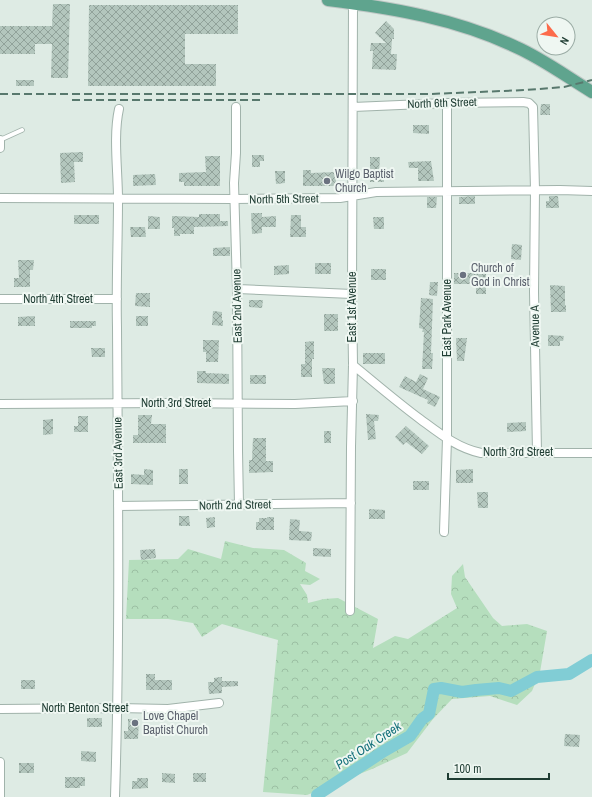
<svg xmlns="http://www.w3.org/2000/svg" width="592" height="797" viewBox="0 0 592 797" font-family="'Archivo Narrow',sans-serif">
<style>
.forest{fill:url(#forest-crowns)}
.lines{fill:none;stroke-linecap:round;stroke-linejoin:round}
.river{stroke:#81cdd5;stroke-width:12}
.building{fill:url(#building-cross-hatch)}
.lane-casing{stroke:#a1b3ab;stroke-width:5.5}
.street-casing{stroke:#a1b3ab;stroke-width:10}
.primary-casing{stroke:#c0c8c6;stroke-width:14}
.lane{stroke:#fff;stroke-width:4}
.street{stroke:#fff;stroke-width:8}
.primary{stroke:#5fa48e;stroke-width:12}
.rail{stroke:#58786d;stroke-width:2;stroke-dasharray:8 4;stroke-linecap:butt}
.worship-dot{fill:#6b7280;stroke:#eff7f2;stroke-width:1.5}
.labels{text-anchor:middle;stroke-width:4;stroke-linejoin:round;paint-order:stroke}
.street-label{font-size:12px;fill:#1e3c32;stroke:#eff7f2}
.worship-label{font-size:12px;fill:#5b616d;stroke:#eff7f2;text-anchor:start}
.water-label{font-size:13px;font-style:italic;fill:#15717b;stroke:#eff7f2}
</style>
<defs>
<pattern id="forest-crowns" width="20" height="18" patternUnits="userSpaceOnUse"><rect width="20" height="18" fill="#b5debd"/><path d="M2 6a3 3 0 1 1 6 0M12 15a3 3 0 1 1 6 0" fill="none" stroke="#9bbfa3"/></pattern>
<pattern id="building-cross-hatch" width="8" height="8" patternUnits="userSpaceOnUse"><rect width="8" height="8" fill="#b3c6bd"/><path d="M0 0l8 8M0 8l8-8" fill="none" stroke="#91a29a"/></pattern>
</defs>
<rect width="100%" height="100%" fill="#deebe4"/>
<path class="forest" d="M225 541 253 548 284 550 306 563 305 571 320 579 310 585 300 584 307 595 308 603 324 599 338 598 378 619 373 648 395 636 408 639 457 608 451 594 452 576 463 564 465 577 493 618 502 626 527 624 547 631 540 672 532 691 517 705 490 696 452 699 433 719 407 753 372 769 307 795 263 792 278 640 222 624 202 637 193 623 168 619H126L129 560 178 559 188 549 221 559Z"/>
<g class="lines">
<path class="river" d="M317 795 384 751 410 736 422 719 429 714 434 689 441 688 462 692 476 690 499 688 511 691 537 677 569 674 592 660"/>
</g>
<path class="building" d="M53 4H70L68 78H51L52 44H35V54H0V26H52Z
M89 5H238V34H185V64H216V86H88Z
M386 21 394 29V39H392L391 54H397L396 70 372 69 373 51H370L371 43H386L375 33Z
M16 80H34V86H16Z
M541 104H550V115H540Z
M413 125H429V134L413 133Z
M83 152V162H74L75 182 61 183 60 153Z
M252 155H264V161H260V167H252Z
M205 156H220V186H184V182H179V173L206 172Z
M370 157H380L379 172H384V182H370Z
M431 161 434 181H418V168H409L408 162Z
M303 170H311V173L336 172V186H303Z
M275 171H285V183L276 184Z
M155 174 156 185 133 186V175Z
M475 196V204H459V197Z
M549 196H558L559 208H546V201H549Z
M427 197H437L436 208H427Z
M251 213H262V217L276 216V227H262V233L252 234Z
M199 214H220V221H228V226L194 227V234H180V236H174V228H172V216L199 217Z
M74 215H99V224H74Z
M291 215H301V227H306V237H290Z
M148 216 160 217V229H148Z
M373 217H384V229H374Z
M130 227H145L146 237H131Z
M512 244 522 245 521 260 511 259Z
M230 247V256H213V248Z
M18 260H34L33 270H30V287H14V278H19Z
M315 263H331V274H315Z
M289 265V274L274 275V266Z
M371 269H386V280H371Z
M454 273H486V294H476V284H454Z
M430 282H438L437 296 429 295Z
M550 285 565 286V305H566V312H551Z
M136 293H150V307L135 306Z
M421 298 433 299 431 353H433L432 369H422L424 332H422L423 329 419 328Z
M249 300H263L262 308 249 307Z
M213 311 222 312V320H223V326L212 325Z
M324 314H338V331H324Z
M35 316V326H18V317Z
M136 316H148V326H136Z
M70 321H96V326H92V328H70Z
M548 335 564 336 563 341H560V346H548Z
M456 338H467L464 361H457Z
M203 340H219L218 362H206V352H203Z
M314 341V359H312V377H301V364H305V342Z
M91 348H105V357H92Z
M363 353H385V364H363Z
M322 368H335V384H324Z
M197 371H206V373L229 374V384L197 383Z
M420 374 428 378 423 389 440 397 435 407 427 403 428 400 399 387 405 376 416 382Z
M250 375H266V384H250Z
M366 414 379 415 378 421H374L376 439 368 440Z
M138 415H152L151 424H166V443H133V435H138Z
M78 416H88V432H74V426H78Z
M53 419V434L43 435V420Z
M526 422V431L507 432V423Z
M406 426 429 446 422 454 406 442 403 445 395 437Z
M324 431H331V443H324Z
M253 438H266V461H273V472L249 473V460H252Z
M144 469 153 470V485L131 484V474L144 475Z
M179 469H188V484H179Z
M473 469V483H456V470Z
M413 481H429V490H413Z
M477 492H488V508H478Z
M369 509 385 510V519H369Z
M179 516H189L190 526H179Z
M215 517V527L207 528 206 518Z
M267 517H274V530H256V522H259V518H267Z
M290 519 300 520 299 531 312 532 311 541 289 540Z
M313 548 331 549V557L313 556Z
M155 549 156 558 141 560 140 550Z
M146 674H155V680H172V690H146Z
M220 677H222V681H238V686L222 687V693L209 694 208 682H214V678Z
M21 680H35V689H21Z
M87 718H102V727H87Z
M128 719H139L138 739H124V731H128Z
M565 734 580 735 579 747 564 746Z
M81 751 96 752V762L81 761Z
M19 763H34V773H19Z
M162 773 175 774V783L162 782Z
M193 773H206V782H193Z
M65 777H85V786H80V788H65Z
M137 778H148V788L132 789V781H137Z"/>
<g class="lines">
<g class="lane-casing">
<path id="lane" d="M0 140 22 130"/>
</g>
<g class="street-casing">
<path id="street" d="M236 107V153L234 183 237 289 238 451 239 505
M353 107 447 103 523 102 529 103 533 107 535 190 534 292 537 452
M0 148V140
M0 198 234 199 340 198 376 192 560 190 592 191
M237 289 352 294
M0 299H117
M353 365C375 383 397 402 420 419 439 433 457 448 481 453H592
M0 404 169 403 295 404 353 401
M118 506 351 503
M444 532 447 439V103
M350 611 351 447 353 365 352 294 353 3
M0 709 118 708 168 709 219 703
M0 762V797
M115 797C120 640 118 484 117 327 116 284 118 241 118 199 118 171 113 136 119 109"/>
</g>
<g class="primary-casing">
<path id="primary" d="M328 0C393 8 457 19 516 47 543 59 567 77 592 92"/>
</g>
<use href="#lane" class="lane"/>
<use href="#street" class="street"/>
<use href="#primary" class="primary"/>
<path class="rail" d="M0 94H431L526 90 564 87 592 80
M72 100H260"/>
</g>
<g class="worship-dot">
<circle cx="327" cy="181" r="4"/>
<circle cx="463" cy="275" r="4"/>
<circle cx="135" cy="723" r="4"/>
</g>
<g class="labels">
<g class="street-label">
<text transform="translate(442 103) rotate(-2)" y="4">North 6th Street</text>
<text transform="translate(284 199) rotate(-1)" y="4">North 5th Street</text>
<text x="58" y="303">North 4th Street</text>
<text transform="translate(237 306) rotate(-91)" y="4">East 2nd Avenue</text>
<text transform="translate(352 307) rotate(-90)" y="4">East 1st Avenue</text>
<text transform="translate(447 318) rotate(-90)" y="4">East Park Avenue</text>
<text transform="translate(535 326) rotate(-91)" y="4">Avenue A</text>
<text x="176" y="407">North 3rd Street</text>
<text x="518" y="456">North 3rd Street</text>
<text transform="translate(118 453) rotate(-91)" y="4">East 3rd Avenue</text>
<text transform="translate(235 505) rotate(-1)" y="4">North 2nd Street</text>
<text x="85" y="712">North Benton Street</text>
</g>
<g class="worship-label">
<text x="335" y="178">Wilgo Baptist<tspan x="335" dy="14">Church</tspan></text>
<text x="471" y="272">Church of<tspan x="471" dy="14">God in Christ</tspan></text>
<text x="143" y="720">Love Chapel<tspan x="143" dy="14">Baptist Church</tspan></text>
</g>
<g class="water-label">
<text transform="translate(368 745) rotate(-33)" y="5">Post Oak Creek</text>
</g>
</g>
<g transform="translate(556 36) rotate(120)"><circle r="19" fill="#eff7f2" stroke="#9baca5"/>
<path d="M0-3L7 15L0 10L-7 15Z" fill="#fc6b4b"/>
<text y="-6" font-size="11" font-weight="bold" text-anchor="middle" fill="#1e3c32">N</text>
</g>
<path d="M448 773v6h101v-6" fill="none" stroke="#1e3c32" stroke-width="2"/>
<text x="454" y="773" font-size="12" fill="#1e3c32" stroke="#eff7f2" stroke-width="3" paint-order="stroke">100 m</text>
</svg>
